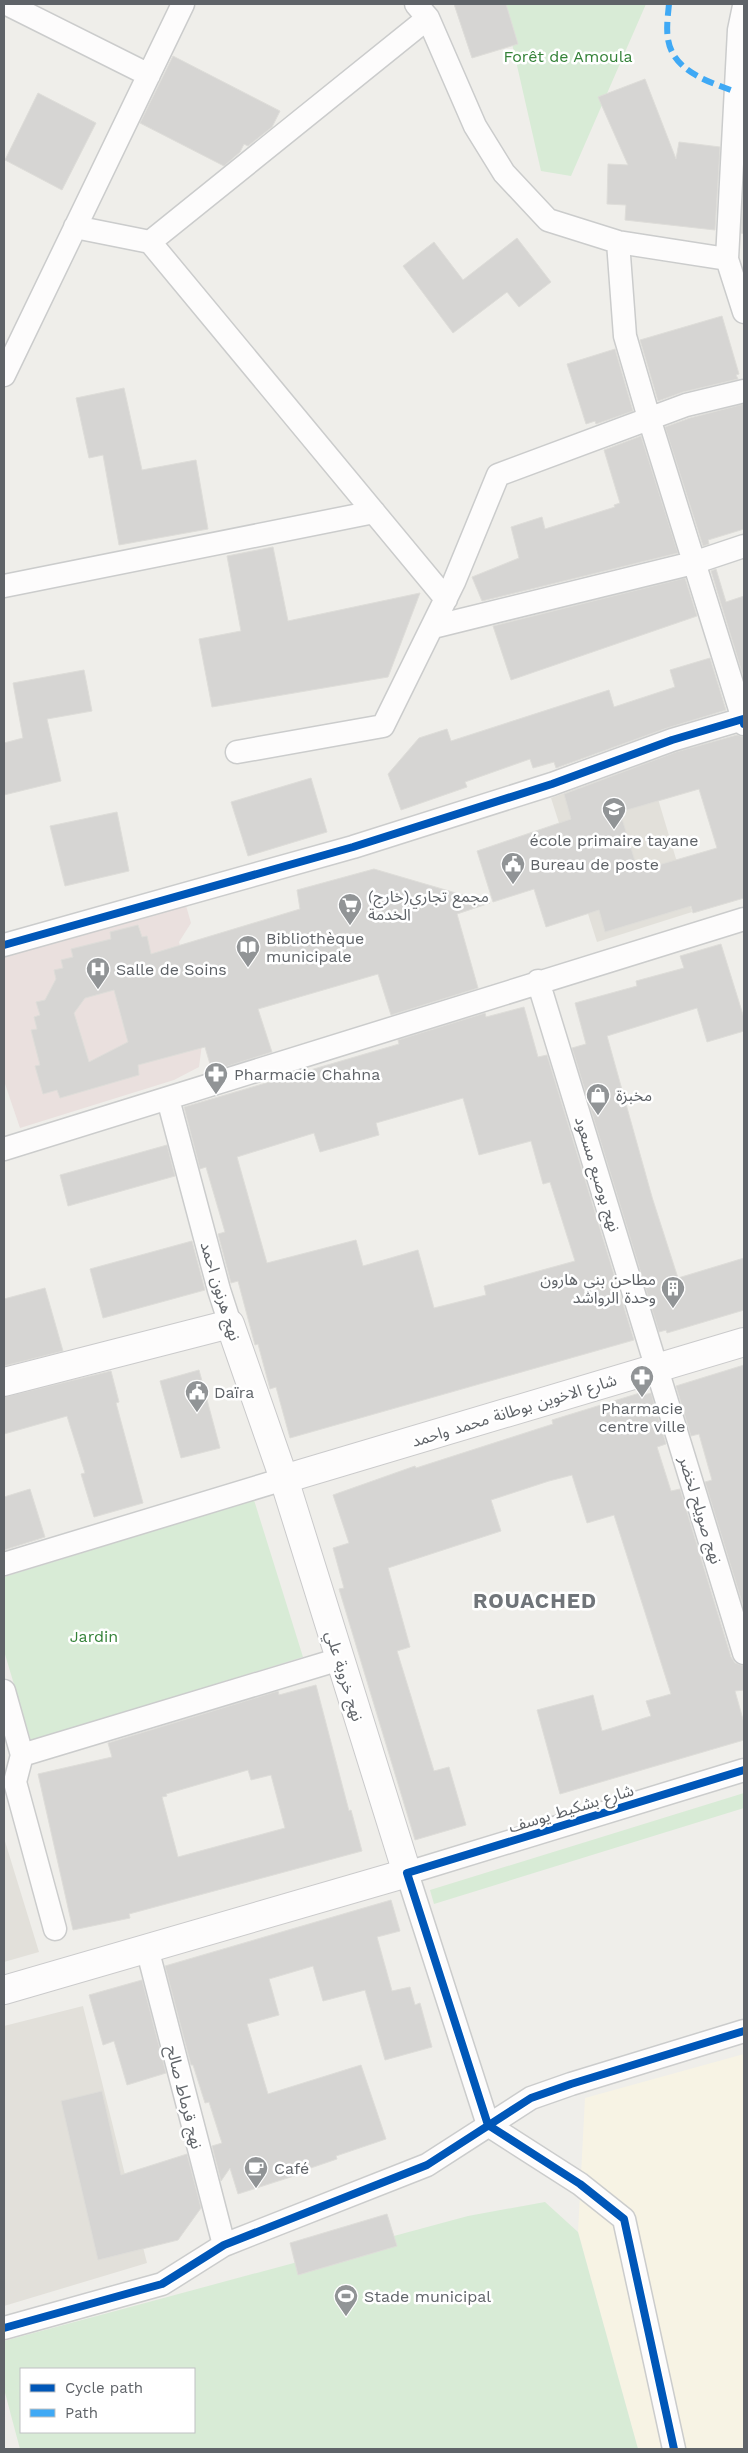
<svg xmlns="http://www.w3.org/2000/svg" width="748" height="2453" viewBox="0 0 748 2453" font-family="'Work Sans','Noto Sans Arabic',sans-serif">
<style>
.commercial{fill:#f7f3e4}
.education{fill:#e2e0da}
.medical{fill:#eae0de}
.green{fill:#d8ebd6;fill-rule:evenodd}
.building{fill:#d6d5d3;stroke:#deddd9;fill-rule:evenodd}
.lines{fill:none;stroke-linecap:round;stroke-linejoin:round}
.minor-casing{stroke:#cbcccc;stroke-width:25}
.secondary-casing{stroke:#cacacb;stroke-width:30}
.minor{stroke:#fdfcfc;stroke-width:22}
.secondary{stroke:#fdfcfc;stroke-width:28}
.quiet{stroke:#3fa9f5;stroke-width:6;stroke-dasharray:12 6;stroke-linecap:butt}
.cycleway-casing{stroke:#fff;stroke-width:11}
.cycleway{stroke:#0057b8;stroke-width:8}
.labels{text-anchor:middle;stroke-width:5;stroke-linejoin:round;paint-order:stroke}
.park-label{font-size:16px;fill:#348238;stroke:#fff}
.poi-label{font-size:16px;fill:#5f6368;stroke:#fff;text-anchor:start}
.street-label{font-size:16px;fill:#5f6368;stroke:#fff}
.district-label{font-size:21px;font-weight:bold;letter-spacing:1px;fill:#70757a;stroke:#fff}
</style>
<rect width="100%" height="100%" fill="#efeeea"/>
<path class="commercial" d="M744 2054V2449H638L578 2232 585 2098Z"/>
<path class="education" d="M646 759 692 912 597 942 551 798 638 766Z
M4 1838 39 1952 4 1962Z
M83 2006 147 2263 4 2306V2026Z"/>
<path class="medical" d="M185 902 191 923 179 942 204 1029 199 1067 174 1080 20 1128 4 1081V952Z"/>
<path class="green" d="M503 4H646L571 176 541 171Z
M254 1500 303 1657 31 1741 4 1651V1577Z
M744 1793V1808L434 1904 430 1890Z
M545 2202 578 2232 638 2449H20L4 2389V2341L468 2216ZM21 2369H194V2432H21Z"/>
<path class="building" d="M454 4H506L518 44 472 58Z
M173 56 280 111 272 127 248 146 244 144 240 152 224 166 140 123Z
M645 79 676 159 679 142 720 147 715 230 625 220 626 205 607 204 608 164 628 165 598 97Z
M38 93 96 123 62 190 5 160Z
M744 181V234L741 233Z
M517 238 551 282 519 307 507 292 453 333 403 266 434 242 463 280Z
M722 316 739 374 736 375 738 379 683 392 658 401 640 340Z
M615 349 633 411 596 424 595 421 586 424 567 364Z
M124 388 142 470 196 460 208 529 119 545 103 455 89 458 76 398Z
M744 404V529L708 540 709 544 703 546 665 427 690 418Z
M641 436 678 553 482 601 472 577 519 558 511 527 542 517 545 529 615 507 614 505 620 503 604 450Z
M273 547 288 621 420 593 388 677 212 707 199 639 241 631 227 556Z
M716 569 726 602 744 596V679L711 571Z
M685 578 697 616 511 680 493 626Z
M710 658 726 710 667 728 556 768 554 762 533 768 530 759 465 782 467 787 401 810 388 774 419 738 447 729 451 741 609 690 614 707 675 687 670 670Z
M84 670 92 711 47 719 61 781 4 795V743L23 738 13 683Z
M737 735 744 737V898L693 913 691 906 605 932 599 910 546 927 534 889 493 902 477 851 571 819 564 794 676 752ZM699 789 717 848 638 871 620 812Z
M311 778 327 832 248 856 231 802Z
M117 812 129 871 65 886 50 826Z
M374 869 490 903 457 914 478 988 391 1015 378 974 258 1009 272 1052 212 1071 205 1047 138 1065 139 1075 60 1098 57 1090 43 1094 35 1066 40 1065 31 1030 37 1029 34 1017 40 1015 36 1002 45 1000 56 979 54 970 63 968 61 960 73 957 71 949 111 939 110 932 138 925 142 937 147 936 151 954 300 909 297 890ZM114 990 128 1042 89 1062 74 1013 85 998Z
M721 944 744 1018V1031L707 1042 697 1008 607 1036 652 1197 678 1278 744 1258V1310L667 1333 666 1330 659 1332 572 1048 586 1044 575 1003 637 986 636 981 684 968 680 956Z
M524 1007 538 1057 547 1055 634 1340 290 1438 276 1387 270 1389 258 1344 255 1345 238 1281 231 1283 218 1234 225 1232 206 1167 200 1169 184 1107 399 1044 398 1040 485 1013 486 1017ZM463 1098 479 1155 531 1141 543 1184 550 1182 575 1261 484 1286 486 1295 434 1308 418 1250 363 1266 356 1240 267 1263 237 1157 314 1133 320 1152 379 1135 376 1123Z
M167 1145 175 1176 68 1206 60 1175Z
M192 1241 205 1290 103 1318 90 1269Z
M45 1288 63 1351 4 1366V1299Z
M744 1365V1609L705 1482 712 1480 699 1434 691 1436 676 1386Z
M199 1370 220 1448 181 1458 160 1381Z
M111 1371 119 1402 116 1403 143 1503 94 1517 81 1474 85 1473 67 1416 4 1434V1397Z
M643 1392 644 1395 651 1393 666 1444 657 1447 671 1491 680 1489 731 1657 735 1663 744 1666V1690L735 1691 744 1723V1740L560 1794 537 1710 593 1695 602 1731 651 1716 646 1701 671 1694 614 1515 587 1523 572 1475 549 1481 491 1500 501 1531 388 1568 410 1647 397 1651 434 1771 449 1767 466 1825 415 1840 339 1589 344 1588 333 1548 349 1543 333 1495 415 1466 416 1468 553 1424 552 1420Z
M30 1489 45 1537 4 1550V1497Z
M316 1685 349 1811 351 1810 362 1851 129 1914 130 1918 73 1930 38 1774 112 1757 108 1743 278 1691 279 1695ZM248 1770 251 1780 271 1775 285 1828 178 1857 162 1797 167 1796 166 1794Z
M391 1900 400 1931 377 1937 392 1991 410 1987 415 2005 420 2003 432 2047 385 2060 365 1990 323 2001 313 1966 269 1979 279 2015 247 2024 268 2094 361 2065 386 2139 336 2156 337 2159 296 2173 297 2175 238 2194 230 2168 221 2181 212 2146 222 2143 209 2102 205 2103 193 2065H191L165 1966Z
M142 1980 166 2073 127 2085 114 2041 103 2045 89 1995Z
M102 2091 121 2175 187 2154 201 2208 178 2240 98 2260 61 2101Z
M387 2214 397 2246 298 2275 290 2243Z"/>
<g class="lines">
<g class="minor-casing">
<path id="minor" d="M7 4 149 75
M416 4 428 18 475 126 504 173 548 220 618 242 727 259
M744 6 739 30 727 259 744 312
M75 227 150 242 446 599
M150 242 428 18
M618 242 625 336 649 418 743 719
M4 375 183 4
M4 586 374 512
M433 627 693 563 744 546
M237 752 383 726 454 582 498 475 686 405 744 391
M4 945 353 847 552 784 672 740 743 719 744 724
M538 981 744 1653
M168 1099 219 1290 230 1324
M4 1149 744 919
M4 1564 284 1479
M4 1691 22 1755 15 1782 55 1929
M22 1755 340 1659
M147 1948 224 2245
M4 2328 162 2284 224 2245 427 2165 531 2098 571 2084 744 2031
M674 2449 624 2219 580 2184 488 2125 407 1873 744 1770"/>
</g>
<g class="secondary-casing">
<path id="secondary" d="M4 1382 230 1324 284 1479 407 1873 4 1990
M284 1479 744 1342"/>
</g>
<use href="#minor" class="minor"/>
<use href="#secondary" class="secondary"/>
<path class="quiet" d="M669 4C668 15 666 28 668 39 673 72 710 82 736 92"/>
<g class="cycleway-casing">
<path id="cycleway" d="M4 945 353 847 552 784 672 740 743 719 744 724
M4 2328 162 2284 224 2245 427 2165 531 2098 571 2084 744 2031
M674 2449 624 2219 580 2184 488 2125 407 1873 744 1770"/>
</g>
<use href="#cycleway" class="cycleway"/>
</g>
<defs>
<g id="school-pin" transform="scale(1.25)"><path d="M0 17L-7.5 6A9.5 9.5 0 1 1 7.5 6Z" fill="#919496" stroke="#fff"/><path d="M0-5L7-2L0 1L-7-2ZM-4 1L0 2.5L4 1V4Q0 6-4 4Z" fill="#fff"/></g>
<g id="civic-pin" transform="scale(1.25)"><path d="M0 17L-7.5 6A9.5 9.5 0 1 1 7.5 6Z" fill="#919496" stroke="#fff"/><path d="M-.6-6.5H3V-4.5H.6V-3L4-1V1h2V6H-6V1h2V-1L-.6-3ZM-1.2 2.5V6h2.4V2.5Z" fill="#fff"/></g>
<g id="supermarket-pin" transform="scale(1.25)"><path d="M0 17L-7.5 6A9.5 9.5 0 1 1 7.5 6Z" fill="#919496" stroke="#fff"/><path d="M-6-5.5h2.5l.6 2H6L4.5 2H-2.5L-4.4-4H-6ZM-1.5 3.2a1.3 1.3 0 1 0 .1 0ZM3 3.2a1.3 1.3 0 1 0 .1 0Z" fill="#fff"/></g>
<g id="library-pin" transform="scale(1.25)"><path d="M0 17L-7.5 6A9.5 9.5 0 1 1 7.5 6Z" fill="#919496" stroke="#fff"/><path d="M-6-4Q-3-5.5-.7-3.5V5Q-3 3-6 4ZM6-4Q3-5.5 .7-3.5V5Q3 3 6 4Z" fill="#fff"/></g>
<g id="hospital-pin" transform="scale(1.25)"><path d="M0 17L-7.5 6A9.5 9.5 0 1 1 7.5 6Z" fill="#919496" stroke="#fff"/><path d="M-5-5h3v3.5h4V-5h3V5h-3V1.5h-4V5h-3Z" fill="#fff"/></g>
<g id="pharmacy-pin" transform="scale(1.25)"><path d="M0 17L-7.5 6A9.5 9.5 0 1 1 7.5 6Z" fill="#919496" stroke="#fff"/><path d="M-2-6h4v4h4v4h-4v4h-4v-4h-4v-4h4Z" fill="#fff"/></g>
<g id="shop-pin" transform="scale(1.25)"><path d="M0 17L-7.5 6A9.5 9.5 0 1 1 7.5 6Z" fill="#919496" stroke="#fff"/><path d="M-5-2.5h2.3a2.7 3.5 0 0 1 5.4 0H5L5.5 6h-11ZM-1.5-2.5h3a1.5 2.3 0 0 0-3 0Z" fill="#fff"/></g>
<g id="building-pin" transform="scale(1.25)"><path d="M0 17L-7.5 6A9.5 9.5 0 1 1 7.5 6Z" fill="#919496" stroke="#fff"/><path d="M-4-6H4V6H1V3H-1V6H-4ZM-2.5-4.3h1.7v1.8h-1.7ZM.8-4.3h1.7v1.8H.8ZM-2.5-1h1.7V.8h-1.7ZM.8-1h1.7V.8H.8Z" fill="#fff"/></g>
<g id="cafe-pin" transform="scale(1.25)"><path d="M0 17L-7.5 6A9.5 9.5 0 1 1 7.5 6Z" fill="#919496" stroke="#fff"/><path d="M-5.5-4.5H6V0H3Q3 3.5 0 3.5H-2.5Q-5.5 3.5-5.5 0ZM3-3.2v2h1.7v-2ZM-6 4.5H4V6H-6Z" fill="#fff"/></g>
<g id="stadium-pin" transform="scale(1.25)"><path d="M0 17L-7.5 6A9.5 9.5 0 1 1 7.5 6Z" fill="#919496" stroke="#fff"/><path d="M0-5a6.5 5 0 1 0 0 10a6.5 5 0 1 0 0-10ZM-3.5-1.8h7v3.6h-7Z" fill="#fff"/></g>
</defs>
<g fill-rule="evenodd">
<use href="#school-pin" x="614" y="809"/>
<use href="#civic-pin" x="513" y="864"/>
<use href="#supermarket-pin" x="350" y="905"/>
<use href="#library-pin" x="248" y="947"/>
<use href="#hospital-pin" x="98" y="969"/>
<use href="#pharmacy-pin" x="216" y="1074"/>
<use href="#shop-pin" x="598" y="1095"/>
<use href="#building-pin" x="673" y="1288"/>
<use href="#pharmacy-pin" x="642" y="1377"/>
<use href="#civic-pin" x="197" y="1392"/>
<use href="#cafe-pin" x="256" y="2168"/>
<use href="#stadium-pin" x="346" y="2296"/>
</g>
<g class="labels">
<g class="park-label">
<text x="568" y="62">Forêt de Amoula</text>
<text x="94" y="1642">Jardin</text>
</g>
<g class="poi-label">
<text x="614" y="846" text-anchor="middle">école primaire tayane</text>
<text x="530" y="870">Bureau de poste</text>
<text x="368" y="902">(مجمع تجاري(خارج<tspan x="368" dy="18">الخدمة</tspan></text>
<text x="266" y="944">Bibliothèque<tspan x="266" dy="18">municipale</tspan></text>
<text x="116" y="975">Salle de Soins</text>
<text x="234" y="1080">Pharmacie Chahna</text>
<text x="616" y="1101">مخبزة</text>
<text x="656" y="1285" text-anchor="end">مطاحن بني هارون<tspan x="656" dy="18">وحدة الرواشد</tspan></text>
<text x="214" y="1398">Daïra</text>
<text x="642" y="1414" text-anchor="middle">Pharmacie<tspan x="642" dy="18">centre ville</tspan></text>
<text x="274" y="2174">Café</text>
<text x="364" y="2302">Stade municipal</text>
</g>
<g class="street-label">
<text transform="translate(598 1174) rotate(73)" y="6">نهج بوصبع مسعود</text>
<text transform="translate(221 1291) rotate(73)" y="6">نهج هرنون احمد</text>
<text transform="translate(514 1410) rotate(-17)" y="6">شارع الاخوين بوطانة محمد واحمد</text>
<text transform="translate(701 1510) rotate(73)" y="6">نهج صويلح لخضر</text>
<text transform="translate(345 1676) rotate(73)" y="6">نهج خروبة علي</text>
<text transform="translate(571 1808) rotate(-17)" y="6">شارع بشكيط يوسف</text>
<text transform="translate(185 2097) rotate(76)" y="6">نهج قرماط صالح</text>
</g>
<g class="district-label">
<text x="535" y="1608">ROUACHED</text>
</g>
</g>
<rect width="748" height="2453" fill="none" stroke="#5f6368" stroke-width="10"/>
<rect x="20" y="2368" width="175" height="65" fill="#ffffff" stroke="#bfc1c3"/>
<rect x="30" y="2384" width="25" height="8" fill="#0057b8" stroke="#bfc1c3"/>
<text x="65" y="2393" font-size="15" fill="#5f6368">Cycle path</text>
<rect x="30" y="2409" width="25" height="8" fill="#3fa9f5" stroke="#bfc1c3"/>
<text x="65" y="2418" font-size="15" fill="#5f6368">Path</text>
</svg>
